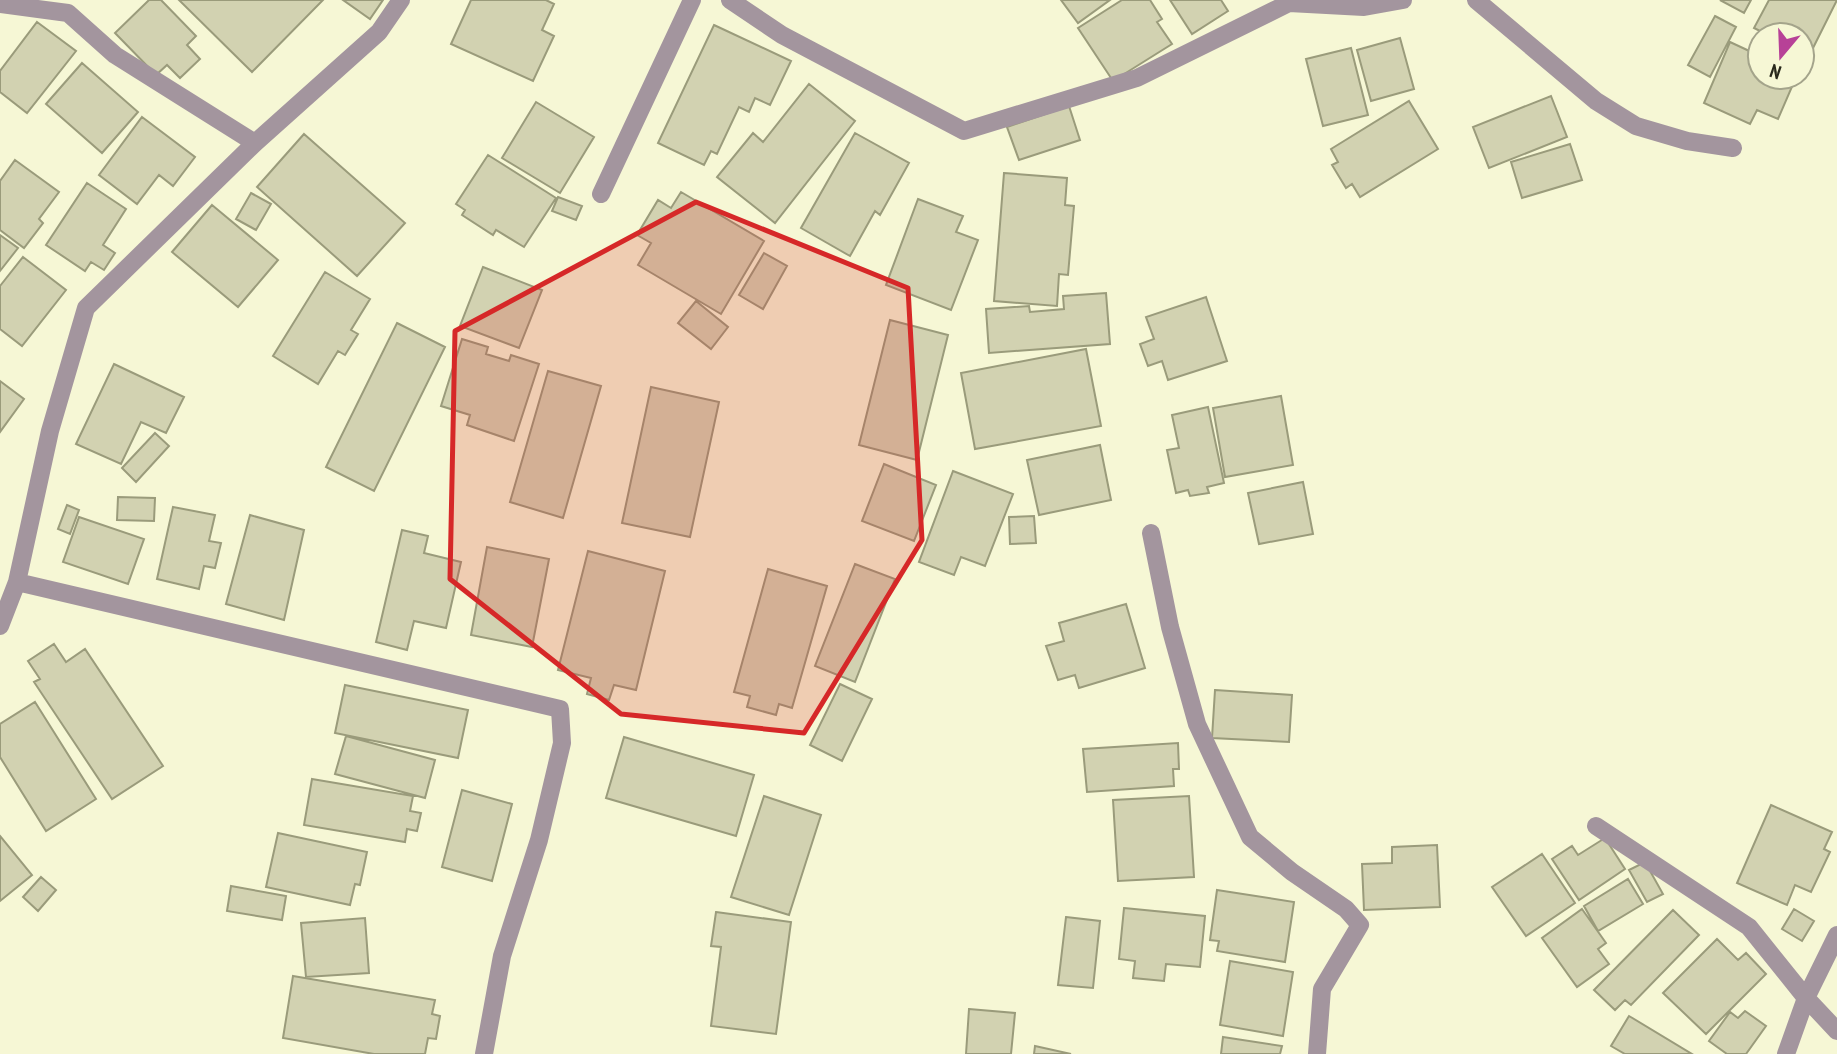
<svg xmlns="http://www.w3.org/2000/svg" width="1837" height="1054" viewBox="0 0 1837 1054" font-family="'PT Sans Narrow',sans-serif">
<style>
.building{fill:#d2d2b1;stroke:#9a9b7b;stroke-width:2}
.lines{fill:none;stroke-linecap:round;stroke-linejoin:round}
.street{stroke:#a3959e;stroke-width:18}
.marked{fill:#d62828;fill-opacity:0.2;stroke:#d62828;stroke-width:5;stroke-linejoin:round}
</style>
<rect width="100%" height="100%" fill="#f6f7d5"/>
<path class="building" d="M149 0H161L196 36 187 45 200 59 180 78 167 65 156 75 115 33Z
M179 0H323L252 72Z
M343 0H383L370 19Z
M471 0H546L554 4 542 30 554 36 533 81 451 44Z
M1061 0H1110L1078 23Z
M1122 0H1150L1162 19 1157 22 1172 44 1113 81 1078 28Z
M1170 0H1221L1228 11 1192 34Z
M1720 0H1751L1744 13Z
M1769 0H1837L1809 56 1802 52V35H1768L1754 28Z
M1715 16 1736 27 1710 77 1688 65Z
M37 22 76 51 27 113 0 92V71Z
M714 25 791 61 770 105 755 98 749 112 739 107 717 154 711 151 704 165 658 143Z
M1400 38 1414 89 1371 101 1357 50Z
M1730 42 1760 56V77H1783L1794 82 1778 119 1757 110 1750 124 1704 103Z
M1351 48 1368 115 1323 126 1306 59Z
M82 63 138 112 102 153 46 104Z
M809 84 855 121 775 223 717 177 753 133 763 142Z
M1551 96 1567 137 1489 168 1473 127Z
M1409 101 1438 149 1360 197 1352 184 1346 188 1332 165 1338 162 1331 149Z
M536 102 594 137 560 193 502 158Z
M1069 106 1080 140 1019 160 1007 127Z
M142 117 195 157 173 186 159 175 137 204 99 175Z
M855 133 909 163 880 215 875 211 850 256 801 228Z
M304 134 405 223 357 276 257 187Z
M1570 144 1582 180 1522 198 1511 162Z
M488 155 556 198 524 247 496 230 493 235 462 215 465 210 456 204Z
M15 160 59 192 39 219 43 223 24 248 0 230V181Z
M1004 173 1067 178 1065 205 1074 206 1068 275 1059 274 1057 306 994 301Z
M87 183 126 209 103 245 115 253 104 270 91 262 85 271 46 245Z
M681 192 764 241 721 314 638 265 651 243 637 235 658 200 671 208Z
M251 193 271 204 256 230 236 219Z
M558 197 582 206 576 220 552 211Z
M918 199 963 216 956 232 978 240 951 310 886 285Z
M212 205 278 260 238 307 172 252Z
M0 235 18 248 0 271Z
M764 253 787 266 763 309 739 295Z
M23 257 66 290 22 346 0 329V286Z
M483 267 542 290 519 348 460 326Z
M325 272 370 299 351 330 358 334 345 355 338 351 318 384 273 356Z
M1106 293 1110 344 989 353 986 309 1029 306 1030 312 1064 309 1063 296Z
M1206 297 1227 361 1168 380 1162 361 1148 366 1140 344 1154 339 1146 317Z
M696 301 728 327 711 349 678 323Z
M890 320 948 335 917 460 859 445Z
M397 323 445 347 374 491 326 467Z
M462 339 488 347 486 354 509 361 511 355 539 364 514 441 467 425 470 415 441 406Z
M1086 349 1101 426 975 449 961 373Z
M114 364 184 397 166 433 141 422 121 464 76 444Z
M548 371 601 386 563 518 510 502Z
M0 381 24 399 0 432Z
M651 387 719 402 690 537 622 523Z
M1281 396 1293 465 1225 477 1213 408Z
M1208 407 1224 483 1207 487 1209 493 1190 496 1188 490 1176 493 1167 450 1179 448 1172 415Z
M155 433 169 446 136 482 122 468Z
M1100 445 1111 500 1039 515 1027 460Z
M884 464 936 485 914 541 862 521Z
M953 471 1013 494 985 566 961 557 954 575 919 562Z
M1303 482 1313 534 1259 544 1248 493Z
M118 497 155 498 154 521 117 520Z
M67 505 79 510 70 534 58 529Z
M173 507 215 515 209 541 221 543 215 568 204 566 199 589 157 579Z
M250 515 304 530 284 620 226 604Z
M1034 516 1036 543 1010 544 1009 517Z
M79 517 144 539 128 584 63 562Z
M402 530 428 536 424 553 461 562 446 628 414 621 407 650 376 642Z
M487 547 549 559 532 647 471 635Z
M588 551 665 571 636 690 614 685 609 700 587 694 591 678 558 670Z
M855 564 895 579 855 682 815 666Z
M768 569 827 586 792 708 779 704 776 715 747 707 750 696 734 692Z
M1126 604 1145 668 1079 688 1075 675 1058 680 1046 646 1064 641 1059 623Z
M54 644 66 662 85 649 163 766 112 799 34 682 40 679 28 661Z
M840 684 872 699 842 761 810 745Z
M345 685 468 710 458 758 335 733Z
M1215 690 1292 695 1289 742 1212 738Z
M35 702 96 799 46 831 0 757V724Z
M346 736 435 760 425 798 335 774Z
M624 737 754 775 736 836 606 798Z
M1178 743 1179 769H1173L1174 786 1087 792 1083 749Z
M312 779 413 796 410 811 421 813 417 831 407 829 405 842 304 825Z
M462 790 512 804 492 881 442 867Z
M764 796 821 815 789 915 731 897Z
M1189 796 1194 877 1118 881 1113 800Z
M1771 805 1832 832 1824 849 1830 852 1811 892 1795 885 1787 905 1737 883Z
M278 833 367 852 360 885 355 884 350 905 266 887Z
M0 836 32 875 0 901Z
M1605 838 1625 869 1579 900 1552 859 1572 846 1578 855Z
M1437 845 1440 907 1364 910 1362 864 1392 863V847Z
M1542 854 1575 903 1526 936 1492 887Z
M1645 862 1663 894 1647 902 1629 870Z
M41 877 56 890 38 911 23 897Z
M1628 879 1643 904 1598 931 1584 906Z
M231 886 286 896 282 920 227 911Z
M1217 890 1294 902 1285 962 1217 951 1219 941 1210 940Z
M1124 908 1205 916 1200 967 1166 964 1164 981 1133 978 1135 961 1119 959Z
M1582 909 1606 943 1598 949 1609 964 1577 987 1542 938Z
M1794 909 1814 921 1802 941 1782 929Z
M1673 910 1699 935 1631 1005 1625 1000 1615 1010 1594 990Z
M716 912 791 922 776 1034 711 1026 721 947 711 946Z
M1066 917 1100 921 1093 988 1058 985Z
M365 918 369 973 306 977 301 923Z
M1717 939 1738 960 1746 953 1766 974 1706 1034 1663 993Z
M1230 961 1293 972 1283 1036 1220 1025Z
M293 976 435 1000 432 1014 440 1016 436 1039 428 1038 425 1054H374L283 1038Z
M969 1009 1015 1013 1011 1054H966Z
M1745 1011 1766 1026 1746 1054H1727L1709 1041 1730 1012 1738 1018Z
M1629 1016 1692 1054H1625L1611 1046Z
M1223 1037 1282 1046 1280 1054H1221Z
M1035 1046 1071 1054H1034Z"/>
<g class="lines">
<path class="street" d="M730 0 782 35 964 131 1137 78 1289 3 1364 7 1403 0
M1476 0 1596 101 1636 126 1687 141 1733 148
M0 4 68 13 115 55 255 143
M601 194 692 0
M1151 533 1170 627 1197 724 1250 837 1292 872 1346 909 1360 925 1322 989 1317 1054
M17 582 560 709 562 743 539 840 502 956 484 1054
M0 626 17 582 50 431 86 308 255 143 379 32 401 0
M1596 826 1749 927 1806 998 1837 1031
M1786 1054 1806 998 1837 935"/>
</g>
<path class="marked" d="M696 202 908 288 922 540 804 733 621 714 450 579 455 331Z"/>
<g transform="translate(1781 56) rotate(199)"><circle r="33" fill="#f6f7d5" stroke="#a4a48b" stroke-width="2"/>
<path d="M0-5L12 26L0 18L-12 26Z" fill="#b74197"/>
<text y="-10" font-size="19" font-weight="bold" text-anchor="middle" fill="#28281b">N</text>
</g>
</svg>
